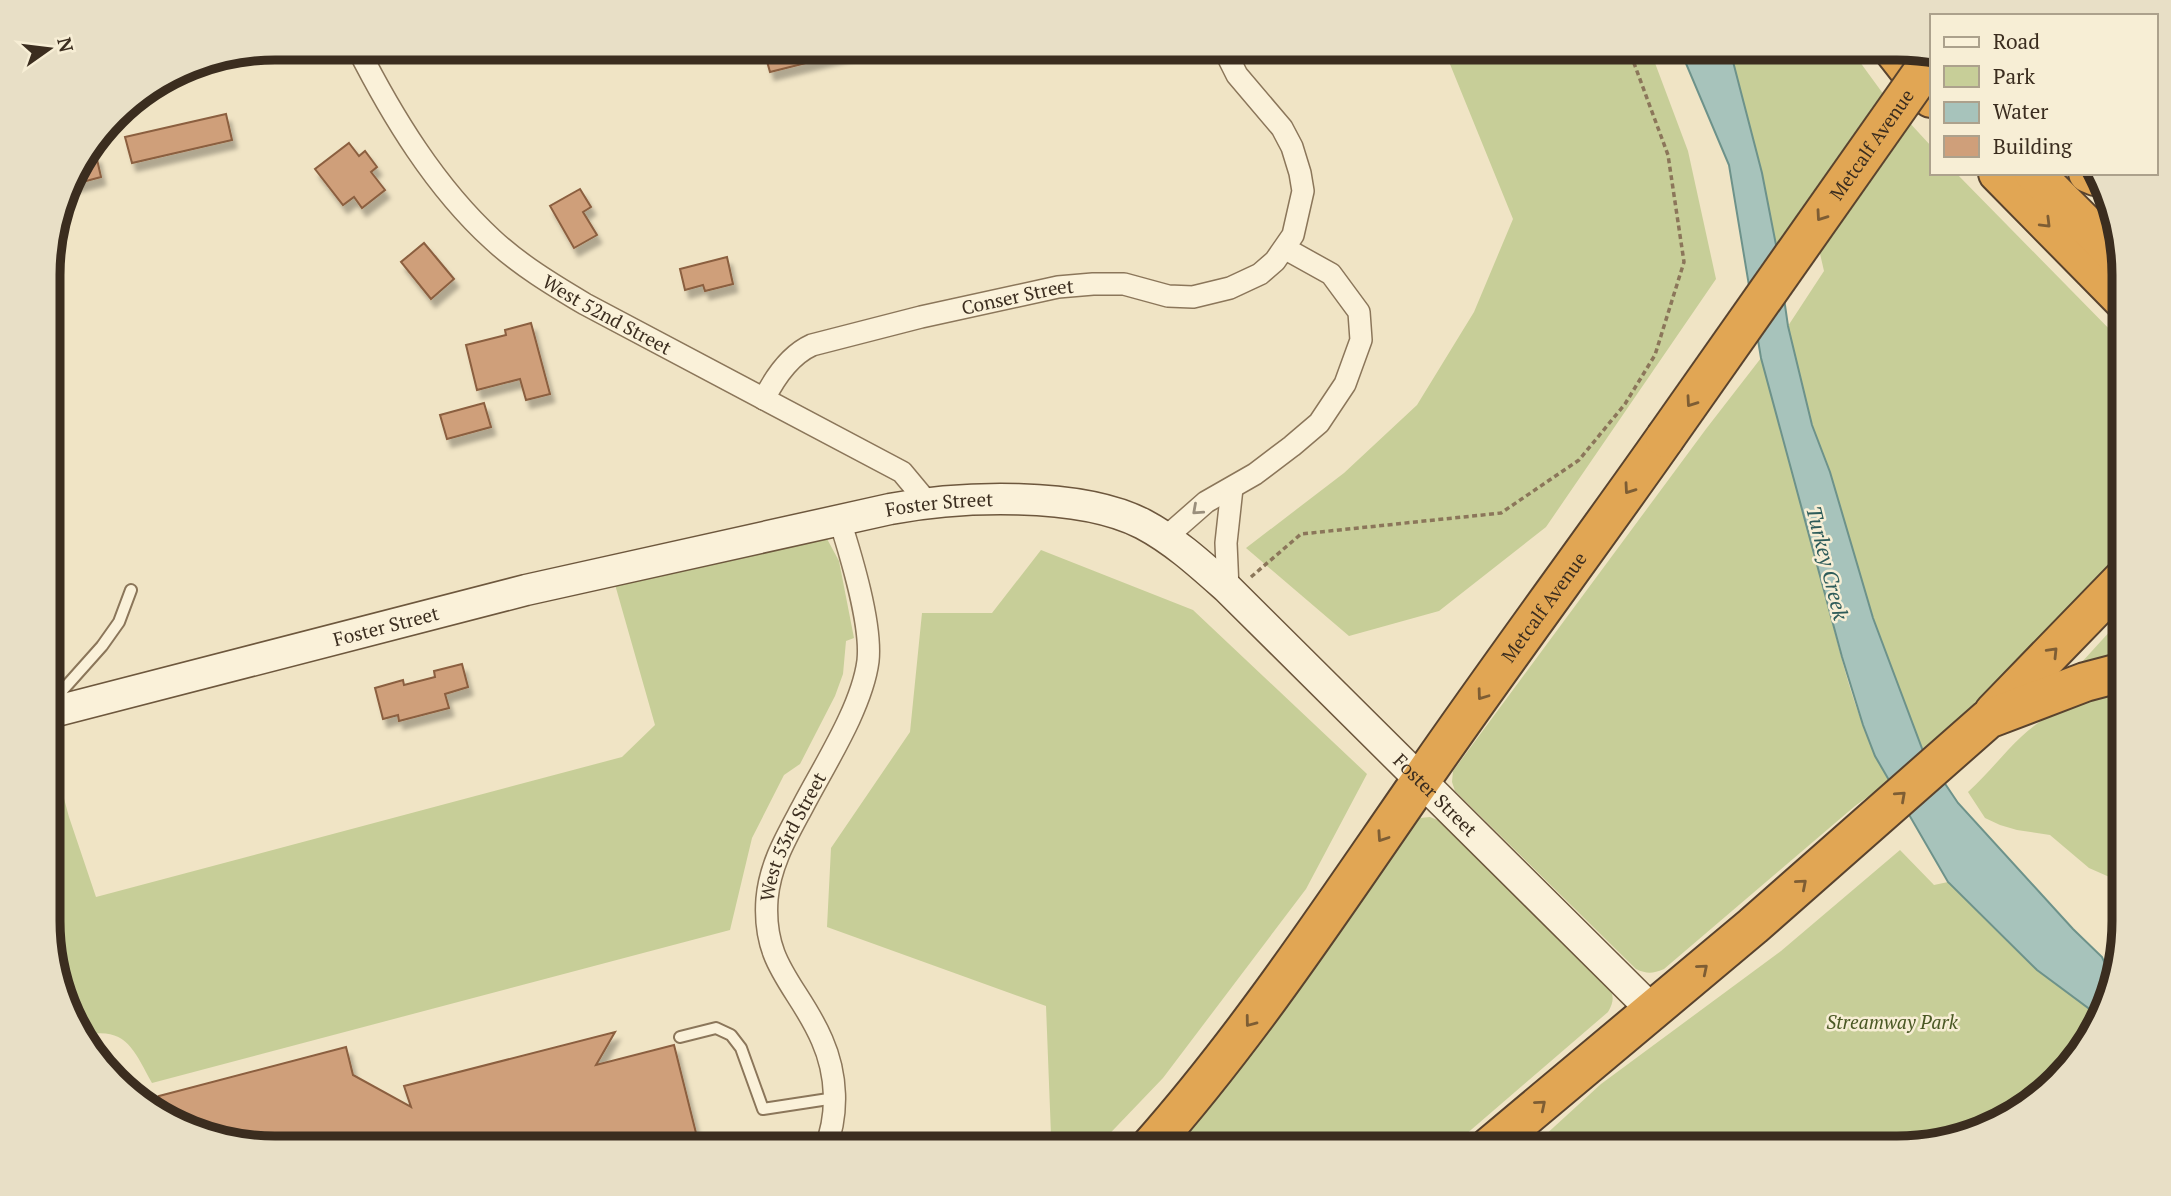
<svg xmlns="http://www.w3.org/2000/svg" width="2171" height="1196" viewBox="0 0 2171 1196" font-family="'PT Serif',serif">
<style>
.green{fill:#c7ce98}
.water{fill:#a7c3bb;stroke:#6d928a;stroke-width:2}
.building{fill:#cf9f7a;stroke:#8b5f3f;stroke-width:2;filter:url(#shadow)}
.lines{fill:none;stroke-linecap:round;stroke-linejoin:round}
.lane-casing{stroke:#8b765a;stroke-width:14}
.street-casing{stroke:#8b765a;stroke-width:24}
.secondary-casing{stroke:#6d573d;stroke-width:33}
.highway-casing{stroke:#59432e;stroke-width:42}
.path{stroke:#8b765a;stroke-width:3.5;stroke-dasharray:5 3.5;stroke-linecap:butt}
.lane{stroke:#faf1d9;stroke-width:10}
.street{stroke:#faf1d9;stroke-width:21}
.secondary{stroke:#faf1d9;stroke-width:30}
.highway{stroke:#e1a654;stroke-width:38}
.highway-bridge-casing{stroke:#59432e;stroke-width:42;stroke-linecap:butt}
.highway-bridge{stroke:#e1a654;stroke-width:38}
.oneway{stroke:#7d5d34}
.oneway2{stroke:#9a8f7c}
.labels{text-anchor:middle;stroke-width:5;stroke-linejoin:round;paint-order:stroke}
.street-label{font-size:19px;fill:#3b2d1f;stroke:#f7eed5}
.park-label{font-size:19px;font-style:italic;fill:#4a5824;stroke:#f7eed5}
.water-label{font-size:21px;font-style:italic;fill:#2d5b59;stroke:#f7eed5}
.rim{fill:none;stroke:#3b2d1f;stroke-width:9}
</style>
<defs>
<filter id="shadow"><feDropShadow dx="4.5" dy="8" stdDeviation="2" flood-color="#0004"/></filter>
</defs>
<rect width="100%" height="100%" fill="#f0e4c5"/>
<path class="green" d="M1443 47H1649L1688 151 1716 279 1546 527 1439 611 1349 636 1246 548 1344 473 1417 405 1474 312 1513 219Z
M1729 47H1849L1884 95 1931 146V173H1956L2123 343V555L1990 689 1923 751 1873 617 1830 472 1812 425 1788 326 1824 271 1809 206 1777 250 1762 173Z
M1761 358C1782 435 1803 513 1824 590 1841 654 1854 723 1891 780L1855 806 1664 969C1652 974 1647 974 1636 969L1455 791 1452 782 1453 771 1706 429Z
M826 537 839 561 854 638 846 641 843 674 835 696 800 764 784 775 752 838 730 930 152 1083C133 1049 126 1025 81 1036L49 950V743L69 817 96 897 622 757 655 725 614 581Z
M1041 550 1193 610 1367 774 1306 889 1163 1078 1095 1149H1025L1051 1135 1046 1006 827 927 831 848 910 732 922 613H992Z
M2123 617V657L2081 663Z
M2123 689V883L2089 868 2050 835 2017 830 2000 825 1985 818 1968 792C1987 775 2002 755 2021 737 2049 710 2087 698 2123 689Z
M1430 817 1440 821 1606 983C1614 994 1615 1000 1608 1012L1450 1148H1167L1409 824 1420 818Z
M1900 850 1934 885 1948 882 2037 970 2099 1016 2093 1035 2010 1118 1911 1148H1531L1601 1084 1781 951Z"/>
<path class="water" d="M1679 47H1729L1730 50 1762 173 1777 250 1788 326 1812 425 1830 472 1873 618 1923 751 1958 803 2073 929 2102 957 2111 977 2099 1016 2037 970 1948 882 1875 756 1863 725 1842 657 1761 358 1729 165Z"/>
<path class="building" d="M763 47H845L846 53 770 72Z
M226 114 232 140 132 163 125 137Z
M349 143 359 156 365 151 377 167 371 172 385 190 362 208 354 197 343 205 315 169Z
M96 155 101 177 75 184 72 173 83 159Z
M580 189 591 207 583 212 597 235 574 248 550 206Z
M424 243 454 279 431 299 401 262Z
M727 257 733 284 705 291 703 285 685 290 680 269Z
M531 323 550 394 526 400 520 379 477 390 466 345 506 335 505 330Z
M484 403 491 427 447 439 440 415Z
M462 664 468 687 445 694 449 708 399 721 398 715 383 719 375 688 403 680 404 685 435 677 434 671Z
M615 1032 596 1065 674 1045 700 1149H275L165 1119 159 1096 346 1047 353 1075 411 1107 404 1086Z"/>
<g class="lines">
<g class="lane-casing">
<path id="lane" d="M62 707 61 692 102 646 119 622 131 590
M680 1037 716 1028 731 1035 741 1048 763 1109 835 1098"/>
</g>
<g class="street-casing">
<g id="street">
<path id="s1" d="M357 47C392 116 435 187 493 240 520 265 553 285 585 304L902 472 927 502"/>
<path id="s2" d="M764 399C775 377 790 355 812 345L921 317 1058 287 1093 284H1124L1168 296 1193 297 1230 288 1260 274 1275 261 1293 235 1303 191 1300 173 1292 147 1282 128 1237 75 1223 47"/>
<path d="M1165 538 1206 502 1255 474 1292 446 1319 423 1345 384 1361 340 1359 312 1331 274 1286 249"/>
<path d="M1228 589 1226 543 1232 488"/>
<path id="s3" d="M825 1149C839 1114 837 1074 822 1040 799 986 762 966 767 899 770 864 787 836 803 806 825 764 862 707 868 661 872 624 851 556 840 521"/>
</g>
</g>
<g class="secondary-casing">
<g id="secondary">
<path id="s4" d="M49 713 526 590 890 509C959 496 1079 491 1143 524 1175 541 1201 565 1228 589L1653 1011"/>
</g>
</g>
<g class="highway-casing">
<g id="highway">
<path d="M1891 47 1931 98"/>
<path d="M1998 173 2123 300"/>
<path d="M2034 173 2123 262"/>
<path d="M2088 173 2095 176"/>
<path d="M1994 712 2123 579"/>
<path id="s5" d="M1149 1148C1249 1035 1333 907 1419 783 1499 667 1584 553 1665 438"/>
<path d="M1488 1148 1753 926 1988 719 2085 682 2123 672"/>
</g>
</g>
<path class="path" d="M1251 577 1301 534 1501 513 1579 460 1625 404 1655 355 1684 262 1668 155 1628 47
M1915 1147 1921 1143 1924 1144"/>
<use href="#lane" class="lane"/>
<use href="#street" class="street"/>
<use href="#secondary" class="secondary"/>
<use href="#highway" class="highway"/>
<g class="highway-bridge-casing">
<g id="highway-bridge">
<path id="s6" d="M1665 438 1931 60"/>
</g>
</g>
<use href="#highway-bridge" class="highway-bridge"/>
</g>
<defs><path id="oneway-chevron" d="M-2-3.5L2.5 0L-2 3.5" fill="none" stroke-width="1.6" stroke-linecap="round" stroke-linejoin="round" transform="scale(1.75)"/></defs>
<g class="oneway">
<use href="#oneway-chevron" transform="translate(1821 216) rotate(125)"/>
<use href="#oneway-chevron" transform="translate(2046 223) rotate(45)"/>
<use href="#oneway-chevron" transform="translate(1691 402) rotate(125)"/>
<use href="#oneway-chevron" transform="translate(1629 489) rotate(125)"/>
<use href="#oneway-chevron" transform="translate(2053 652) rotate(-46)"/>
<use href="#oneway-chevron" transform="translate(1482 695) rotate(126)"/>
<use href="#oneway-chevron" transform="translate(1901 796) rotate(-42)"/>
<use href="#oneway-chevron" transform="translate(1382 837) rotate(124)"/>
<use href="#oneway-chevron" transform="translate(1802 884) rotate(-41)"/>
<use href="#oneway-chevron" transform="translate(1703 969) rotate(-40)"/>
<use href="#oneway-chevron" transform="translate(1250 1022) rotate(127)"/>
<use href="#oneway-chevron" transform="translate(1541 1105) rotate(-40)"/>
</g>
<use class="oneway2" href="#oneway-chevron" transform="translate(1197 510) rotate(138)"/>
<g class="labels">
<g class="street-label">
<text dy="7" stroke="none"><textPath href="#s6" startOffset="359">Metcalf Avenue</textPath></text>
<text dy="7" stroke="none"><textPath href="#s2" startOffset="285">Conser Street</textPath></text>
<text dy="7" stroke="none"><textPath href="#s1" startOffset="374">West 52nd Street</textPath></text>
<text dy="7" stroke="none"><textPath href="#s4" startOffset="915">Foster Street</textPath></text>
<text dy="7" stroke="none"><textPath href="#s5" startOffset="670">Metcalf Avenue</textPath></text>
<text dy="7" stroke="none"><textPath href="#s4" startOffset="348">Foster Street</textPath></text>
<text dy="7" stroke="none"><textPath href="#s4" startOffset="1522">Foster Street</textPath></text>
<text dy="7" stroke="none"><textPath href="#s3" startOffset="334">West 53rd Street</textPath></text>
</g>
<g class="park-label">
<text x="1892" y="1029">Streamway Park</text>
</g>
<g class="water-label">
<text transform="translate(1827 563) rotate(76)" y="7">Turkey Creek</text>
</g>
</g>
<path d="M0 0H2171V1196H0ZM275 60H1897A215 215 0 0 1 2112 275V921A215 215 0 0 1 1897 1136H275A215 215 0 0 1 60 921V275A215 215 0 0 1 275 60Z" fill="#e8dfc6" fill-rule="evenodd"/>
<path class="rim" d="M275 60H1897A215 215 0 0 1 2112 275V921A215 215 0 0 1 1897 1136H275A215 215 0 0 1 60 921V275A215 215 0 0 1 275 60Z"/>
<rect x="1930" y="14" width="228" height="161" fill="#f7eed5" stroke="#aca18c" stroke-width="2"/>
<rect x="1944" y="37" width="35" height="10" fill="#faf1d9" stroke="#aca18c" stroke-width="2"/>
<text x="1993" y="49" font-size="21" fill="#3b2d1f">Road</text>
<rect x="1944" y="66" width="35" height="21" fill="#c7ce98" stroke="#aca18c" stroke-width="2"/>
<text x="1993" y="84" font-size="21" fill="#3b2d1f">Park</text>
<rect x="1944" y="102" width="35" height="21" fill="#a7c3bb" stroke="#aca18c" stroke-width="2"/>
<text x="1993" y="119" font-size="21" fill="#3b2d1f">Water</text>
<rect x="1944" y="136" width="35" height="21" fill="#cf9f7a" stroke="#aca18c" stroke-width="2"/>
<text x="1993" y="154" font-size="21" fill="#3b2d1f">Building</text>
<g transform="translate(49 49) rotate(76)" stroke="#f7eed5" stroke-width="5" paint-order="stroke">
<path d="M0-5L12 26L0 18L-12 26Z" fill="#3b2d1f"/>
<text y="-10" font-size="19" font-weight="bold" text-anchor="middle" fill="#3b2d1f">N</text>
</g>
</svg>
